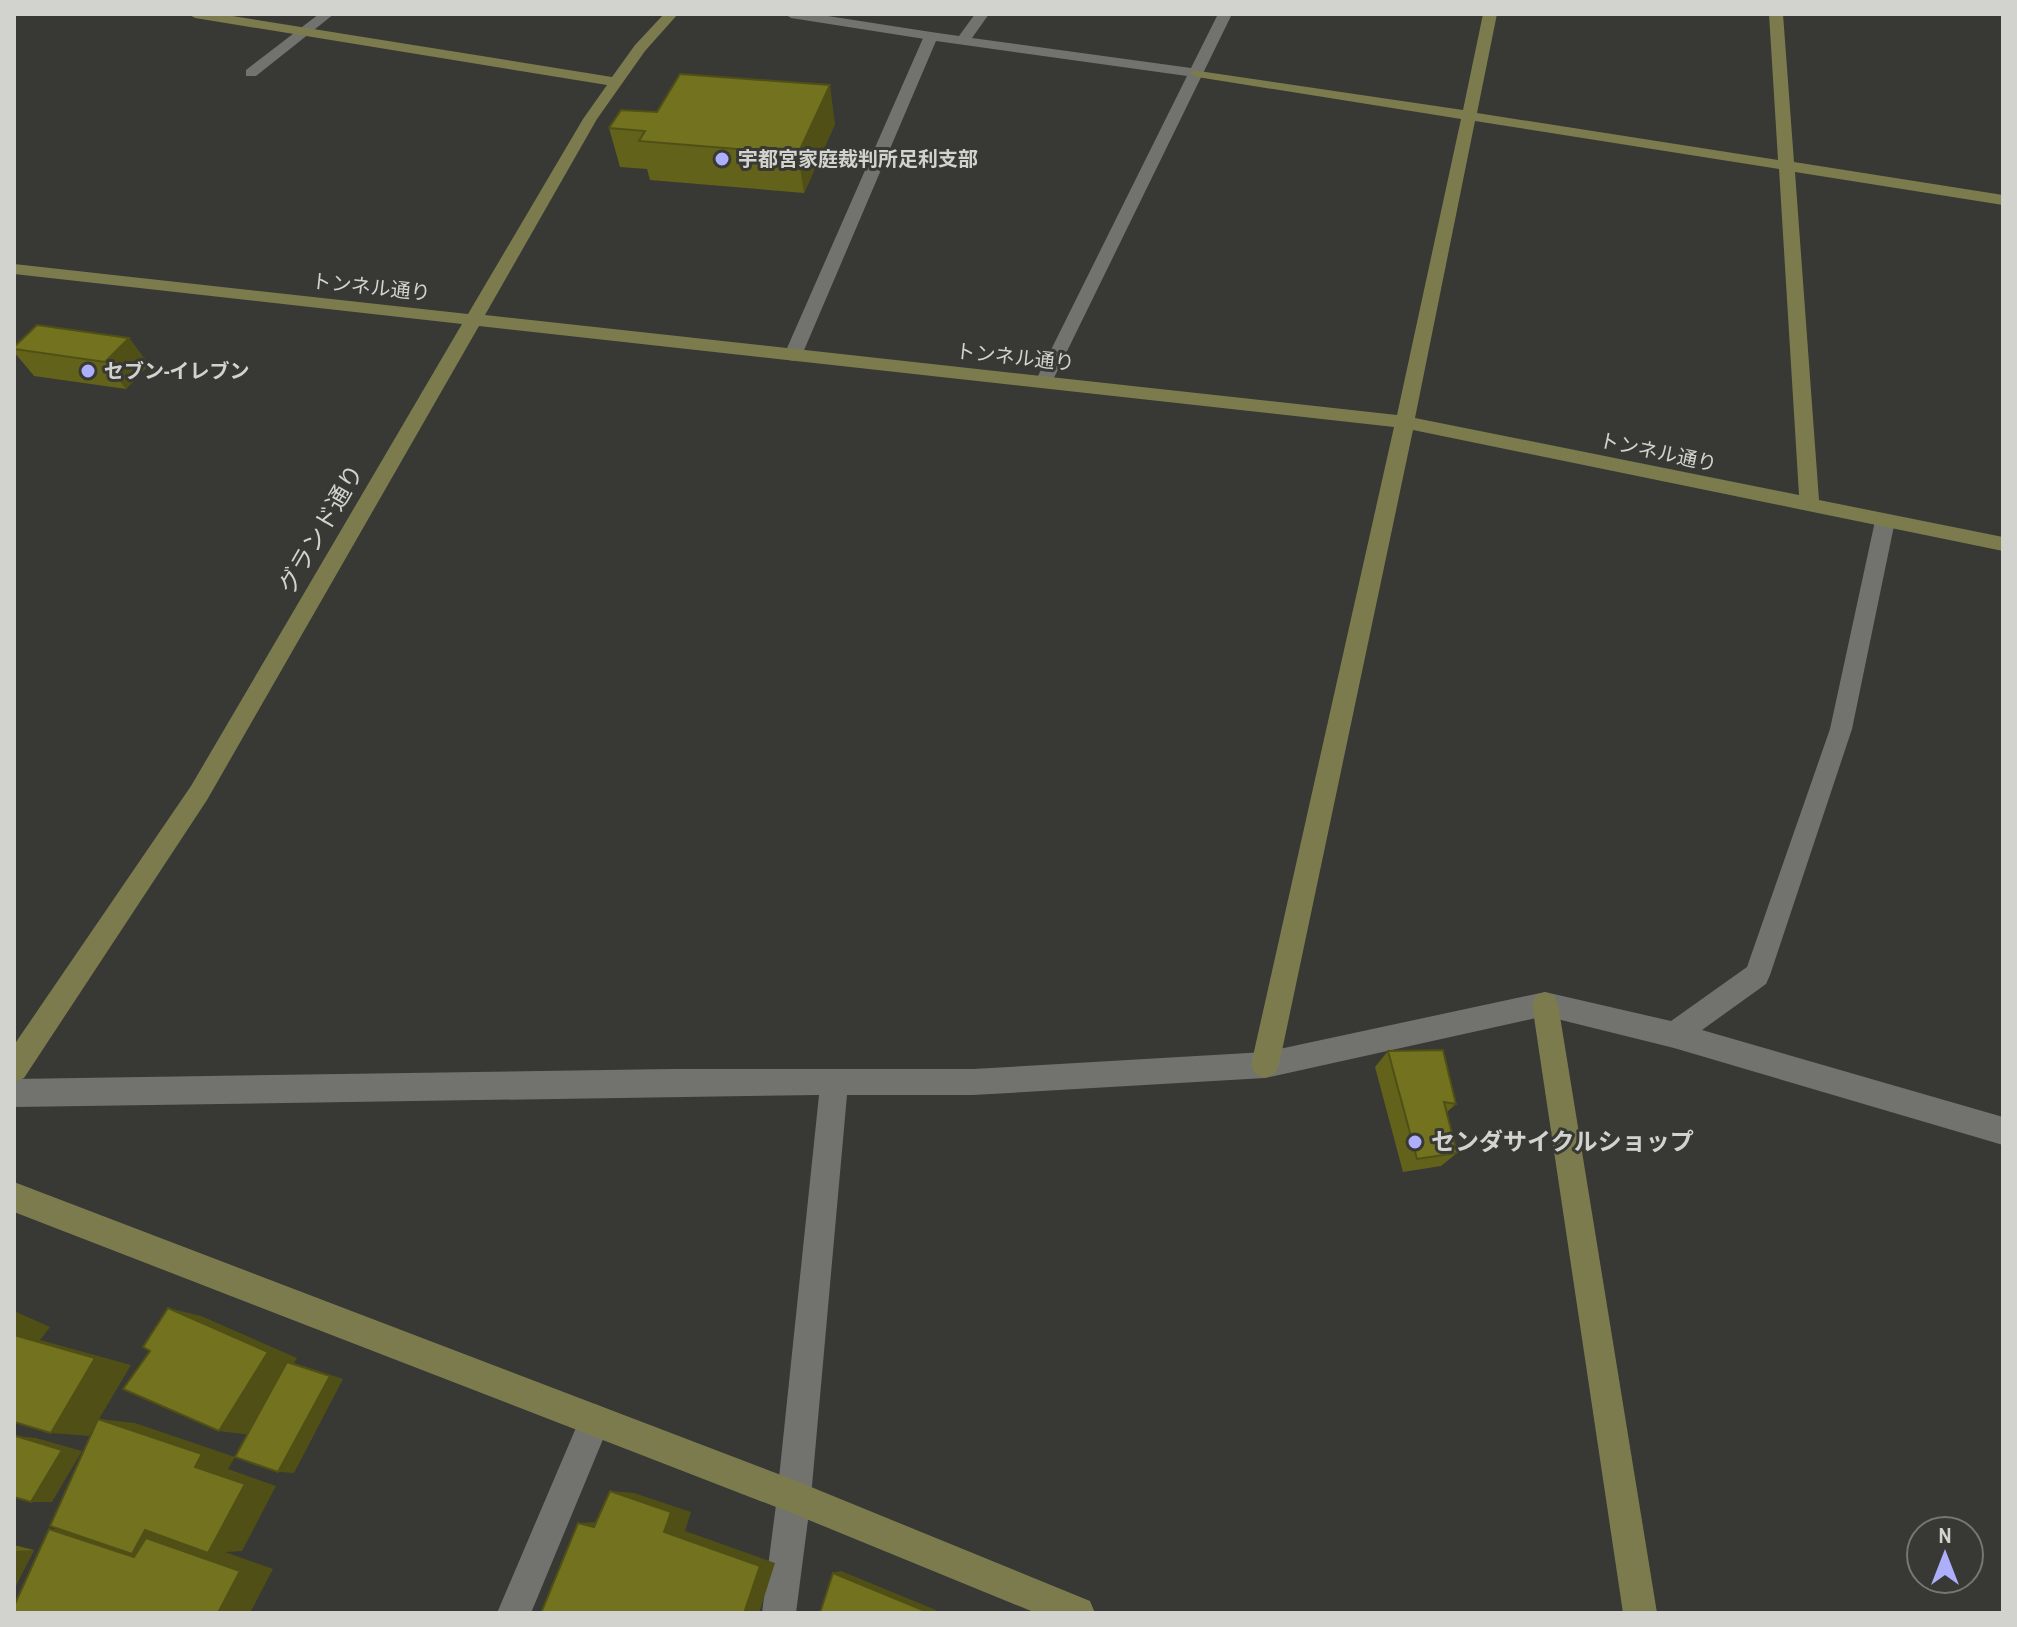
<svg xmlns="http://www.w3.org/2000/svg" width="2017" height="1627" viewBox="0 0 2017 1627" font-family="'Archivo Narrow','Noto Sans JP',sans-serif">
<style>
.lines{fill:none;stroke-linecap:round;stroke-linejoin:round}
.lane{fill:#72736e;fill-rule:evenodd}
.street{fill:#72736e;fill-rule:evenodd}
.secondary{fill:#7b7b4e;fill-rule:evenodd}
.wall{fill:#62621b}
.shaded-wall{fill:#505016}
.building{fill:#72721f;stroke:#505016;stroke-width:2}
.poi-dot{fill:#adaffb;stroke:#383834;stroke-width:3}
.labels{text-anchor:middle;stroke-width:6;stroke-linejoin:round;paint-order:stroke}
.far-poi-label{font-size:20px;font-weight:bold;fill:#d2d2cf;stroke:#383834;text-anchor:start}
.far-street-label{font-size:20px;fill:#d2d2cf;stroke:#383834}
.street-label{font-size:24px;fill:#d2d2cf;stroke:#383834}
.poi-label{font-size:24px;font-weight:bold;fill:#d2d2cf;stroke:#383834;text-anchor:start}
</style>
<rect width="100%" height="100%" fill="#383834"/>
<g class="lines">
<path class="lane" d="M785 14H815L931 32 937 36 931 40 791 18Z"/>
<path class="street" d="M319 14H334L256 76H246V70Z
M975 14H989L972 38 1191 68 1218 14H1232L1050 386 1044 388 1035 382 1187 76 936 41 802 355 793 361 787 359 784 355 924 36 931 32 959 36Z
M1885 514 1892 516 1895 521 1852 729 1770 975 1766 984 1702 1030 2003 1117V1145L1674 1048 1545 1016 1265 1078 973 1095H847L811 1497 796 1613H762L777 1497 819 1095 14 1107V1079L672 1069H973L1265 1052 1545 992 1671 1021 1747 967 1830 729 1875 521 1878 516Z
M595 1404 606 1409 611 1420 531 1613H497L584 1409Z"/>
<path class="secondary" d="M188 14H220L612 77 635 45 664 14H678L645 51 597 119 485 315 1397 415 1461 119 1197 77 1190 73 1192 70 1463 110 1483 14H1497L1477 113 1778 160 1769 14H1783L1794 162 2003 195V205L1795 172 1819 500 2003 537V551L1413 430 1279 1065 1275 1074 1265 1078 1255 1074 1251 1065 1394 427 479 326 207 800 24 1078 14 1082V1045L191 786 462 324 14 274V264L468 314 583 119 607 85 195 18ZM1475 121 1779 169 1799 495 1415 418Z
M1545 992 1554 995 1558 1004 1657 1613H1623L1532 1004 1536 995Z
M14 1182 794 1480 1090 1601 1095 1613H1036L794 1514 14 1212Z"/>
</g>
<path class="wall" d="M835 124 804 193 650 180 647 169 620 167 609 128Z
M129 338 149 365 126 389 34 376 14 352V347Z
M1388 1051 1456 1104 1447 1112 1457 1153 1441 1166 1403 1172 1375 1067Z
M14 1545 34 1550 14 1589Z"/>
<path class="shaded-wall" d="M830 85 835 124 804 193 798 154Z
M129 338 149 365 126 389 105 362Z
M168 1308 201 1316 297 1358 294 1363 343 1379 294 1473 278 1472 251 1435 219 1431Z
M14 1311 50 1327 40 1340 131 1365 99 1419 135 1423 235 1457 228 1469 276 1486 242 1551 225 1552 273 1569 250 1613H218L134 1557 49 1529 89 1528 145 1530 195 1467 99 1419 89 1436 51 1433 14 1375Z
M16 1436 36 1438 82 1451 52 1502H31Z
M610 1491 634 1493 691 1512 685 1531 775 1563 759 1613H744L664 1532Z
M604 1522 594 1527 578 1523Z
M34 1550 14 1589V1551Z
M841 1571 936 1610 935 1613H930L833 1573Z"/>
<path class="building" d="M680 74 830 85 798 154 639 141 645 131 609 128 621 110 657 112Z
M37 325 129 338 105 362 14 349V347Z
M1443 1050 1456 1104 1444 1102 1457 1153 1417 1159 1388 1051Z
M168 1308 268 1352 219 1431 123 1389 150 1351 143 1347Z
M14 1335 95 1358 51 1433 14 1422Z
M287 1362 330 1376 278 1472 235 1457Z
M98 1419 202 1454 195 1467 245 1484 208 1553 145 1530 132 1554 50 1526Z
M16 1436 62 1450 31 1502 14 1497V1439Z
M610 1491 671 1512 664 1532 760 1566 744 1613H541L578 1523 594 1527Z
M49 1529 134 1557 146 1538 240 1571 218 1613H14V1606Z
M833 1573 930 1613H820Z"/>
<g class="poi-dot">
<circle cx="722" cy="159" r="8"/>
<circle cx="88" cy="371" r="8"/>
<circle cx="1415" cy="1142" r="8"/>
</g>
<g class="labels">
<g class="far-poi-label">
<text x="738" y="166">宇都宮家庭裁判所足利支部</text>
<text x="104" y="378">セブン-イレブン</text>
</g>
<g class="far-street-label">
<text transform="translate(371 287) rotate(6)" y="7">トンネル通り</text>
<text transform="translate(1015 357) rotate(6)" y="7">トンネル通り</text>
<text transform="translate(1658 452) rotate(12)" y="7">トンネル通り</text>
</g>
<g class="street-label">
<text transform="translate(321 529) rotate(-60)" y="8">グランド通り</text>
</g>
<g class="poi-label">
<text x="1431" y="1150">センダサイクルショップ</text>
</g>
</g>
<rect width="2017" height="1627" fill="none" stroke="#d2d2cf" stroke-width="32"/>
<g transform="translate(1945 1555)"><circle r="38" fill="#383834" stroke="#767672" stroke-width="2"/>
<path d="M0-6L14 30L0 20L-14 30Z" fill="#adaffb"/>
<text y="-12" font-size="22" font-weight="bold" text-anchor="middle" fill="#d2d2cf">N</text>
</g>
</svg>
